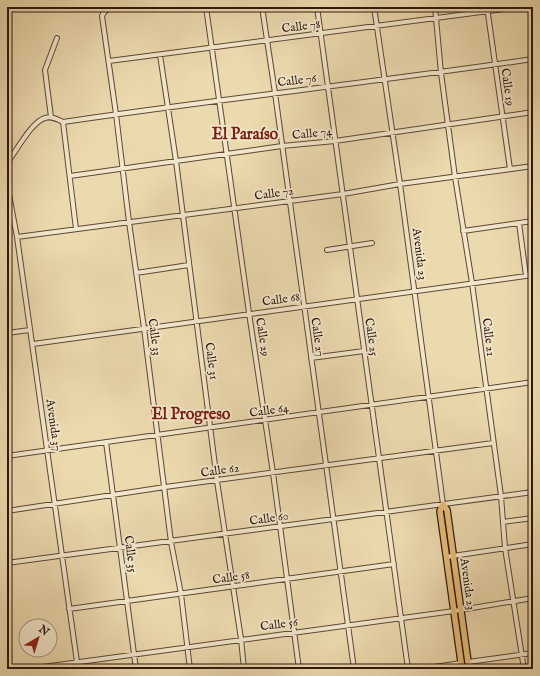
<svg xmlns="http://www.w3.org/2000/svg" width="540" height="676" viewBox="0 0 540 676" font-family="'IM FELL English',serif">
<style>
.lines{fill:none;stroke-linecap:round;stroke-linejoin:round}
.minor-casing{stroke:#5c4837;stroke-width:6}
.major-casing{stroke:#2c170f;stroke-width:8}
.minor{stroke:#f3e7cb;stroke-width:4}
.major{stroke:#e6bd78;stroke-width:5.5}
.labels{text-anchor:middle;stroke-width:3.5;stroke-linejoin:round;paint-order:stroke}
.street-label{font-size:12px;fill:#2c170f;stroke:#f3e7cb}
.district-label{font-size:16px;font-weight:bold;fill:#7a1f14;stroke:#f3e7cb}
</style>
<rect width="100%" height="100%" fill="#ecdaaf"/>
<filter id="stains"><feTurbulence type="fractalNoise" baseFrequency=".005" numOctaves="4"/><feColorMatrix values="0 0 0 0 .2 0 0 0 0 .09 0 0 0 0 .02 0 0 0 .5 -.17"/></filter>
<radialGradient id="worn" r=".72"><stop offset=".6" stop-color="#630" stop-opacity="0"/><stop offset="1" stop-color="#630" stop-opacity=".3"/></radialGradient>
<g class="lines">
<g class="minor-casing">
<path id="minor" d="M119 7C111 8 105 8 102 16L116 114 129 222 144 328 171 542 181 594 190 669
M206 7 249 313 273 473 299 669
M262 7 275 93 354 669
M317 7 408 669
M374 7 400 184 443 504
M435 7 441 73 455 177 472 283 501 496 505 548 524 669
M487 7 510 169
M160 55 176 161 217 481 241 639 244 669
M109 61 520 7
M51 117 45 70 57 38
M63 122 76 229
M7 163C16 152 31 122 45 118 51 116 57 119 63 122 219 99 377 82 533 59
M70 176 282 146 335 141 533 112
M7 184 17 237 78 669
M519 223 526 276
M463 231 533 221
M17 237 343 194 400 184 533 166
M327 250 372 243
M136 273 189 265
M7 333 30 330
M33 344C199 320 366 298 533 275
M311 358 364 351
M106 442 136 669
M7 456 533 382
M7 511 165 487 493 443
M503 522 533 518
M446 557 533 544
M7 563 533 492
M69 609 394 564
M468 662 533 653
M28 669 454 611 533 598
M421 669 461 663"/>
</g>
<g class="major-casing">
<path id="major" d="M462 669 440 511 443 504 447 510 469 669"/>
</g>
<use href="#minor" class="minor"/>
<use href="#major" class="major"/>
</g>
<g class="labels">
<g class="street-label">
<text transform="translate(301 26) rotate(-7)" y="4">Calle 78</text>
<text transform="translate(297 80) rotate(-7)" y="4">Calle 76</text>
<text transform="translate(508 87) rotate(82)" y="4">Calle 19</text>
<text transform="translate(312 133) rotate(-6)" y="4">Calle 74</text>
<text transform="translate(274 193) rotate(-8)" y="4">Calle 72</text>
<text transform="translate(420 254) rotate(83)" y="4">Avenida 23</text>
<text transform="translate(281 299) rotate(-8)" y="4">Calle 68</text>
<text transform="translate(155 337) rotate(82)" y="4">Calle 33</text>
<text transform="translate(263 337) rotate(81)" y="4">Calle 29</text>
<text transform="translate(318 337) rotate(82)" y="4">Calle 27</text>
<text transform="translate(372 337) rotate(82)" y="4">Calle 25</text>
<text transform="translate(489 337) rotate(83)" y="4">Calle 21</text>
<text transform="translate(212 361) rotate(82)" y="4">Calle 31</text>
<text transform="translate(269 410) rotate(-8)" y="4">Calle 64</text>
<text transform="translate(54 425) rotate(82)" y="4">Avenida 37</text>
<text transform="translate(220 470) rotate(-8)" y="4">Calle 62</text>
<text transform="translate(269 518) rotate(-8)" y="4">Calle 60</text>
<text transform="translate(131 554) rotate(83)" y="4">Calle 35</text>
<text transform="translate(231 577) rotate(-8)" y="4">Calle 58</text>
<text transform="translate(468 584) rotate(82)" y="4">Avenida 23</text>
<text transform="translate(279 624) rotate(-7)" y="4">Calle 56</text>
</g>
<g class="district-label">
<text x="245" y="139">El Paraíso</text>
<text x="191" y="419">El Progreso</text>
</g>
</g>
<rect width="540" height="676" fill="none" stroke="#ecdaaf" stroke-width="24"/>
<rect x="8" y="8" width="524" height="660" fill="none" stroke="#2c170f" stroke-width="2"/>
<rect x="12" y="12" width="516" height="652" fill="none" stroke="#2c170f"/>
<g transform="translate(38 638) rotate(38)"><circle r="19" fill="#f3e7cb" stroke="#a39480"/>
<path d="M0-3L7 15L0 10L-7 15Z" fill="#8f2418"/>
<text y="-6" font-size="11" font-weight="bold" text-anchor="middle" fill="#2c170f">N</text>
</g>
<rect width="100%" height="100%" filter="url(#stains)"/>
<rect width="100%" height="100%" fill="url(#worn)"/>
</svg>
